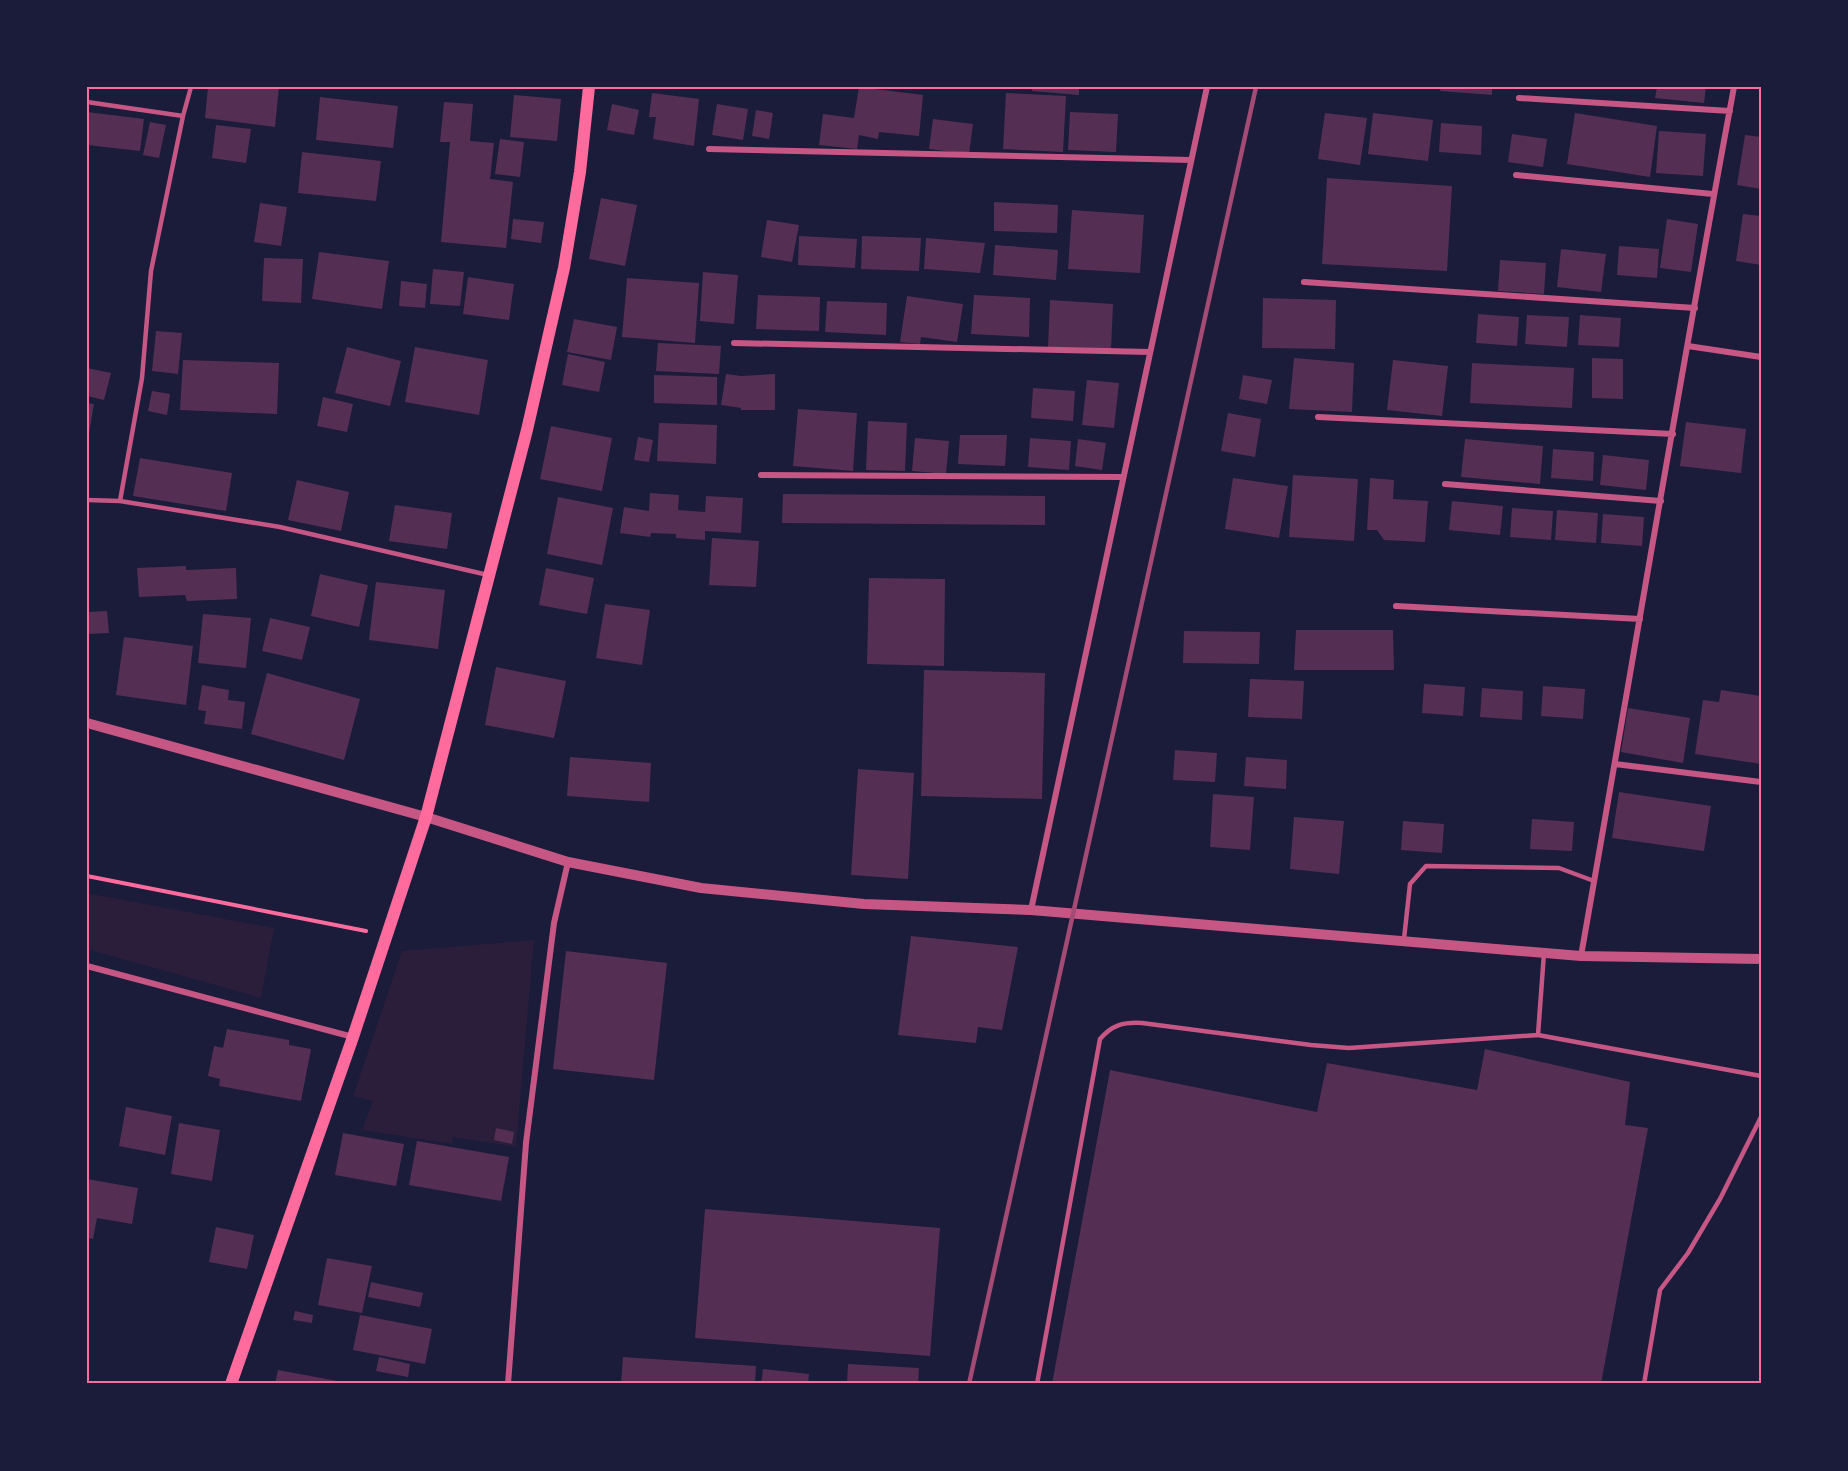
<svg xmlns="http://www.w3.org/2000/svg" width="1848" height="1471" viewBox="0 0 1848 1471" font-family="Raleway,sans-serif">
<style>
.green{fill:#2a1e3b}
.building{fill:#542f53}
.lines{fill:none;stroke-linecap:round;stroke-linejoin:round}
.path{stroke:#ff6b9d;stroke-width:4}
.service{stroke:#c65784;stroke-width:4.5}
.minor{stroke:#c65784;stroke-width:6}
.tertiary{stroke:#c65784;stroke-width:10}
.secondary{stroke:#ff6b9d;stroke-width:12}
.rail{stroke:#a44b75;stroke-width:4.5}
.neatline{fill:none;stroke:#ff6b9d;stroke-width:2}
</style>
<rect width="100%" height="100%" fill="#1b1b3a"/>
<path class="green" d="M87 893 274 928 261 998 87 949Z
M534 940 516 1147 453 1137 452 1144 362 1130 373 1101 353 1096 402 951Z"/>
<path class="building" d="M208 87H279L275 127 205 118Z
M859 87 923 95 919 136 879 132 878 139 859 135 857 149 819 145 823 114 854 118Z
M1032 87H1079V95L1032 91Z
M1441 87H1492V95L1440 91Z
M1657 87H1706L1704 103 1655 98Z
M652 93 699 99 694 146 653 139 656 117H649Z
M1006 93 1066 96 1063 152 1003 149Z
M514 95 561 99 557 141 510 137Z
M320 97 398 106 393 148 316 140Z
M444 102 473 104 470 141 494 143 490 179 513 182 506 248 441 242 450 142H440Z
M612 104 639 110 634 135 607 130Z
M717 104 748 109 743 140 712 135Z
M756 110 773 113 769 139 752 136Z
M87 112 144 119 140 151 87 145Z
M1070 112 1118 114 1116 152 1068 150Z
M1325 113 1367 118 1360 165 1318 159Z
M1373 113 1433 120 1428 161 1368 154Z
M1575 113 1657 126 1650 177 1567 164Z
M933 119 973 124 969 154 929 149Z
M150 122 166 125 159 158 143 155Z
M1441 123 1482 126 1481 155 1439 152Z
M216 125 251 129 246 163 212 158Z
M1659 131 1706 134 1703 176 1656 173Z
M1512 134 1547 139 1543 167 1508 162Z
M1745 135 1761 137V189L1737 185Z
M500 139 524 142 520 177 495 174Z
M302 152 381 161 376 201 298 193Z
M1327 178 1452 186 1447 271 1322 264Z
M601 198 637 205 625 266 589 259Z
M994 202 1058 205 1057 233 994 231Z
M260 203 287 207 281 246 254 242Z
M1072 210 1144 215 1140 273 1068 269Z
M1743 214 1761 216V265L1736 261Z
M513 219 544 222 541 243 511 239Z
M1667 219 1698 224 1691 272 1660 268Z
M767 220 799 225 792 262 761 257Z
M799 236 857 239 855 268 798 265Z
M862 236 921 238 919 271 861 269Z
M926 238 985 243 980 273 924 269Z
M995 245 1058 250 1056 280 993 275Z
M1619 246 1659 249 1657 278 1617 275Z
M1561 249 1606 254 1601 292 1557 287Z
M319 252 389 261 382 309 312 299Z
M264 258 303 259 301 303 262 301Z
M1500 260 1546 263 1544 294 1498 291Z
M433 269 464 272 460 306 430 304Z
M703 272 738 275 734 324 700 321Z
M468 277 514 284 509 320 463 314Z
M627 278 699 283 695 343 622 337Z
M401 281 427 284 425 308 399 306Z
M758 295 820 297 819 331 756 329Z
M974 295 1030 298 1029 337 971 334Z
M907 296 963 304 957 342 921 337 920 344 900 342Z
M1263 298 1336 300 1335 349 1262 348Z
M1050 300 1113 304 1111 350 1048 347Z
M827 301 887 303 886 335 825 332Z
M1478 314 1519 317 1517 346 1476 343Z
M1527 315 1569 317 1567 347 1525 344Z
M1580 315 1621 318 1619 347 1578 345Z
M574 319 617 327 611 360 567 352Z
M156 331 182 333 178 374 152 371Z
M658 343 721 346 719 374 656 371Z
M347 347 401 361 390 406 335 393Z
M415 347 488 360 479 415 405 402Z
M568 354 605 362 599 392 562 385Z
M1294 358 1354 363 1352 412 1289 409Z
M1592 358 1623 359V399L1592 398Z
M183 360 279 363 277 414 180 410Z
M1393 360 1448 366 1442 416 1387 410Z
M1472 363 1574 368 1572 408 1470 403Z
M87 368 111 373 104 400 87 396Z
M726 374 741 376 775 374V410H741V408L721 405Z
M654 375 717 377V405L654 403Z
M1243 375 1272 380 1267 404 1239 399Z
M1087 380 1119 383 1114 428 1082 425Z
M1033 388 1075 391 1073 421 1031 418Z
M152 391 170 394 167 415 148 411Z
M323 397 353 404 347 432 317 426Z
M87 403 94 404 88 439H87Z
M798 409 857 413 853 471 793 466Z
M1228 413 1261 419 1255 457 1221 451Z
M868 421 907 423 905 471 866 470Z
M1686 422 1746 429 1741 473 1680 466Z
M659 423 717 425 716 464 657 461Z
M551 426 612 438 602 491 540 479Z
M960 435H1007L1005 466 958 464Z
M638 437 653 440 649 462 634 460Z
M915 438 949 441 946 474 912 471Z
M1030 438 1071 441 1069 470 1028 467Z
M1078 439 1106 443 1102 470 1075 466Z
M1465 439 1543 446 1540 484 1461 477Z
M1553 449 1594 452 1593 481 1551 478Z
M1603 455 1649 460 1646 490 1600 485Z
M140 458 232 473 226 511 133 496Z
M1293 475 1358 479 1354 541 1289 537Z
M1233 478 1288 486 1279 538 1225 529Z
M1370 478 1394 480 1393 499 1428 501 1425 542 1384 540 1377 530H1367Z
M297 480 349 492 341 531 288 520Z
M650 493 679 495 678 510 705 512 706 496 743 498 741 533 705 531V540L676 538V534L651 533 650 537 620 533 624 507 649 511Z
M783 494 1045 496V525L782 523Z
M558 497 613 508 602 565 547 554Z
M1452 501 1503 506 1500 535 1449 530Z
M395 505 452 513 447 549 389 541Z
M1512 508 1553 511 1551 540 1510 537Z
M1557 510 1598 513 1596 543 1555 540Z
M1603 514 1644 517 1642 546 1601 543Z
M712 538 759 541 756 587 709 585Z
M186 566V570L236 568 237 599 187 601 185 595 139 597 137 568Z
M546 568 594 578 587 614 539 605Z
M320 574 368 585 359 627 311 616Z
M869 578 945 579 944 666 867 664Z
M376 582 445 590 438 649 369 640Z
M605 604 650 610 642 665 596 658Z
M107 611 109 633 87 634V612Z
M203 614 251 618 246 668 198 663Z
M270 618 310 627 302 660 262 651Z
M1296 630H1393L1394 670H1294Z
M1184 631 1260 632 1259 664 1183 663Z
M124 637 193 646 186 705 116 695Z
M496 667 566 681 554 738 485 725Z
M924 670 1045 673 1042 799 921 796Z
M267 673 360 699 344 760 251 734Z
M1250 679 1304 681 1302 719 1248 717Z
M1424 684 1465 687 1463 716 1422 713Z
M202 685 229 690 228 700 245 702 242 729 204 724 206 711 198 710Z
M1543 686 1585 689 1583 719 1541 716Z
M1482 688 1523 691 1522 720 1480 717Z
M1721 690 1761 696V764L1695 754 1703 700 1719 702Z
M1628 708 1690 718 1683 763 1621 752Z
M1175 750 1217 753 1215 782 1173 780Z
M570 757 651 763 649 802 567 796Z
M1246 757 1287 760 1286 789 1244 786Z
M858 769 914 773 908 879 851 875Z
M1619 792 1711 806 1704 851 1612 838Z
M1213 794 1254 797 1250 850 1210 847Z
M1294 817 1344 821 1339 874 1290 869Z
M1532 819 1574 822 1572 851 1530 849Z
M1403 821 1444 824 1442 853 1401 850Z
M911 936 1018 947 1002 1030 978 1027 976 1043 898 1035Z
M566 951 667 963 654 1080 553 1069Z
M227 1029 289 1040V1045L311 1049 301 1101 219 1086 220 1079 208 1076 214 1046 223 1048Z
M1485 1049 1630 1082 1625 1125 1648 1128 1601 1384H1052L1110 1070 1317 1112 1327 1063 1477 1090Z
M126 1107 172 1116 165 1155 119 1146Z
M179 1123 220 1130 212 1181 171 1174Z
M496 1128 514 1132 512 1144 494 1140Z
M343 1133 404 1144 396 1186 335 1175Z
M417 1141 509 1157 501 1201 409 1185Z
M87 1179 138 1188 132 1224 97 1218 93 1239 87 1238Z
M705 1209 940 1228 930 1356 695 1338Z
M216 1227 254 1235 247 1269 209 1262Z
M327 1258 372 1266 362 1313 318 1305Z
M371 1282 423 1293 420 1307 368 1297Z
M295 1311 313 1315 312 1323 293 1320Z
M360 1315 432 1329 425 1364 353 1350Z
M379 1357 410 1364 408 1377 376 1371Z
M623 1357 756 1366 755 1384H621Z
M848 1364 919 1368 918 1384H847Z
M763 1369 809 1374 808 1384H761Z
M278 1370 337 1381V1384H275Z"/>
<g class="lines">
<path class="path" d="M87 876 366 931"/>
<path class="service" d="M87 102 183 116 191 87
M87 500 120 501 280 527 488 575
M120 501 142 378 151 271 183 116
M1404 939 1410 884 1426 866 1559 868 1594 881
M1538 1035 1544 953
M1037 1384 1100 1039C1112 1025 1123 1022 1142 1023L1311 1045 1349 1048 1538 1035 1761 1076
M1644 1384 1660 1290 1688 1253 1720 1199 1761 1117"/>
<path class="minor" d="M1519 98 1730 111
M709 149 1191 160
M1516 175 1713 194
M1304 282 1695 308
M734 343 1150 352
M1688 346 1761 357
M1318 417 1673 434
M761 475 1123 477
M1445 484 1661 501
M1396 606 1640 619
M1615 764 1761 782
M1031 910 1207 87
M1581 956C1632 667 1680 376 1734 87
M87 966 353 1037
M508 1384 526 1143 554 923 568 862"/>
<path class="tertiary" d="M87 723 426 817 568 862 701 888 864 904 1031 910 1581 956 1761 959"/>
<path class="secondary" d="M231 1384 353 1037 426 817 527 430 564 268 580 172 589 87"/>
<path class="rail" d="M969 1384 1256 87"/>
</g>
<rect width="1848" height="1471" fill="none" stroke="#1b1b3a" stroke-width="177"/>
<rect x="88" y="88" width="1672" height="1294" class="neatline"/>
</svg>
